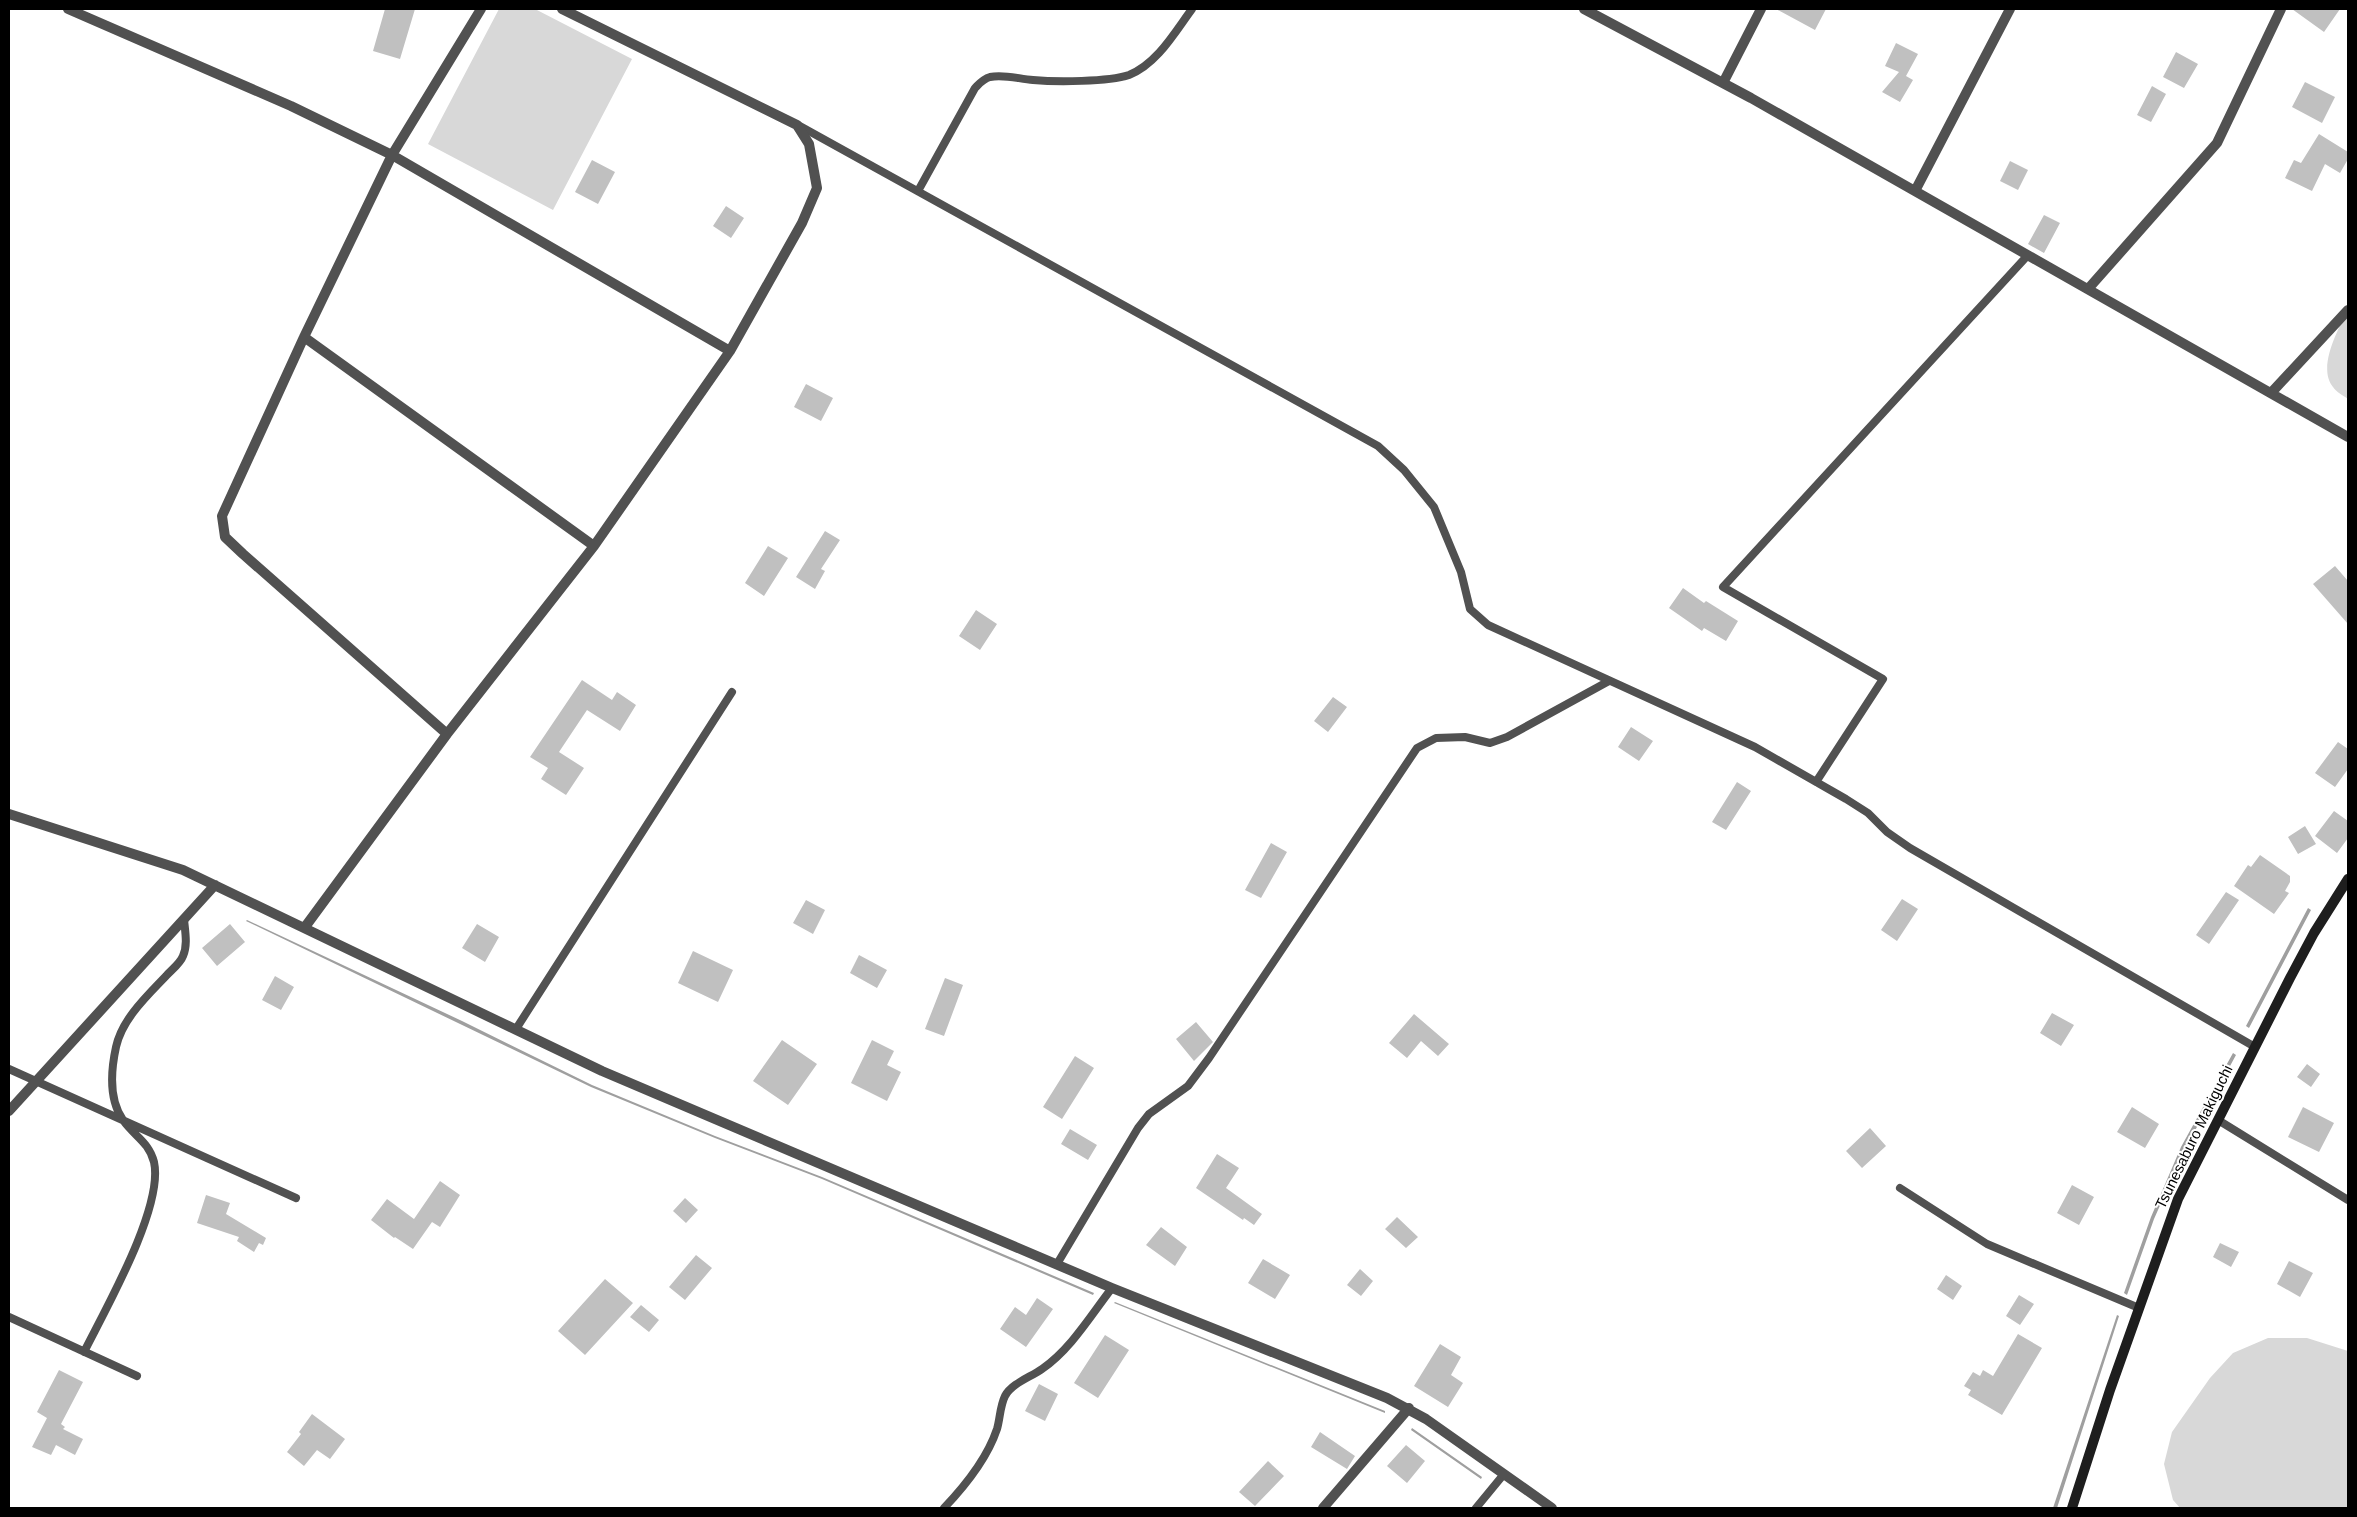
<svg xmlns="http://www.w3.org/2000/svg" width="2357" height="1517" viewBox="0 0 2357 1517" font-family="Helvetica,sans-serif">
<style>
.green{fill:#d8d8d8}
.water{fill:#9f9f9f}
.building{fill:#c0c0c0}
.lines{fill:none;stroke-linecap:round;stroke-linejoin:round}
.lane{stroke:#515151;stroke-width:8}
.street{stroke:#515151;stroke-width:10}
.secondary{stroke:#1e1e1e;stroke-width:10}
.labels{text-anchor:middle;stroke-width:4;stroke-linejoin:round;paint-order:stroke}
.street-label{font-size:15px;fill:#000;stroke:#fff}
</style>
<rect width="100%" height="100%" fill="#fff"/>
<path class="green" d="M499 9H535L632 59 553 210 428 144Z
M2348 310V399C2344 396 2336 392 2333 387 2317 368 2338 329 2348 310Z
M2268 1338H2307L2348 1351V1508H2180L2173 1500 2164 1464 2172 1432 2210 1378 2233 1353Z"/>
<path class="water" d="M2308 908 2311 910 2249 1028 2246 1026Z
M247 920 462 1021 592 1085 715 1136 822 1177 1094 1293 1093 1295 822 1179 715 1138 591 1087 246 921Z
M2233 1053 2236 1055 2185 1149 2154 1219 2127 1295 2124 1293 2151 1217 2181 1147Z
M1115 1302 1385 1411V1413L1114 1303Z
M2117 1315 2119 1316 2057 1508H2053Z
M1412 1428 1482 1477 1481 1479 1411 1430Z"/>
<path class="building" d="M385 9H415L400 59 373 51Z
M1776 9H1826L1815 30Z
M2292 9H2340L2324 32Z
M1896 43 1918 54 1906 76 1913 80 1900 102 1882 92 1899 72 1885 66Z
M2176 52 2198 64 2184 88 2163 77Z
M2305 82 2335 97 2322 123 2292 107Z
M2152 86 2166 94 2151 122 2137 115Z
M2319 134 2348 152V159L2340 173 2325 164 2312 191 2285 178 2294 160 2301 163Z
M592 160 615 172 598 204 575 192Z
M2010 161 2028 170 2018 190 2000 181Z
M726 206 744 218 731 238 713 226Z
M2044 215 2060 223 2044 253 2028 244Z
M806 384 833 398 821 421 794 407Z
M825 531 840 540 821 569 825 571 815 589 796 577Z
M768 546 788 558 764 596 745 583Z
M2335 566 2348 581V624L2313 584Z
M1683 588 1704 603 1706 601 1738 621 1726 641 1704 628 1702 631 1669 608Z
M976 610 997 624 980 650 959 636Z
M582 680 612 700 617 692 636 705 620 731 587 710 559 752 584 768 566 795 541 779 548 768 530 757Z
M1333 697 1347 707 1328 732 1314 721Z
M1631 727 1653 741 1639 761 1618 747Z
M2338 742 2348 749V769L2335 787 2315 773Z
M1737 782 1751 791 1726 830 1712 822Z
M2334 811 2348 821V838L2337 853 2315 836Z
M2305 826 2316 844 2298 854 2288 837Z
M1271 843 1287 852 1261 898 1245 890Z
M2260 855 2290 876V882L2285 891 2289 893 2274 914 2234 886 2248 865 2251 867Z
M2226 892 2239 900 2209 944 2196 935Z
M1902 899 1918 909 1897 941 1881 930Z
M806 900 825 910 813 934 793 923Z
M230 924 245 942 217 966 202 948Z
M477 924 499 937 485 962 462 948Z
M693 951 733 970 718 1002 678 983Z
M859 955 887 970 877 988 850 973Z
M275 976 294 987 281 1010 262 1000Z
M945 978 963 985 944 1036 925 1029Z
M2052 1013 2074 1025 2061 1046 2040 1033Z
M1414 1014 1449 1044 1438 1056 1421 1041 1407 1058 1389 1043Z
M1196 1022 1213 1042 1194 1061 1176 1039Z
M782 1040 817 1064 788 1105 753 1081Z
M872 1040 894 1051 887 1065 901 1072 887 1101 851 1083Z
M1075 1056 1094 1068 1062 1119 1043 1107Z
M2307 1064 2320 1074 2311 1087 2297 1077Z
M2132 1107 2159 1124 2145 1148 2117 1132Z
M2303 1107 2334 1123 2319 1152 2288 1137Z
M1870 1128 1886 1146 1862 1168 1846 1151Z
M1070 1129 1097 1145 1088 1160 1061 1144Z
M1217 1154 1239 1168 1226 1188 1262 1214 1254 1225 1244 1218 1243 1220 1196 1188Z
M440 1181 460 1195 440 1227 432 1222 413 1249 395 1237 394 1238 371 1220 387 1199 414 1219Z
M2072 1185 2094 1197 2079 1225 2057 1213Z
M206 1195 230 1203 226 1214 266 1238 263 1245 259 1243 254 1252 237 1241 239 1237 197 1223Z
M685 1198 698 1210 686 1223 673 1211Z
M1397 1217 1418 1237 1406 1248 1385 1229Z
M1161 1227 1187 1247 1175 1266 1146 1245Z
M2220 1243 2239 1252 2231 1267 2213 1257Z
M696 1255 712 1268 685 1300 669 1287Z
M1263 1259 1290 1275 1275 1299 1248 1283Z
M2289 1261 2313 1273 2300 1297 2277 1284Z
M1360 1269 1373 1281 1361 1296 1347 1285Z
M1946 1275 1962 1286 1953 1300 1937 1289Z
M605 1279 633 1303 585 1355 558 1331Z
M2019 1295 2034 1304 2020 1325 2006 1316Z
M1037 1298 1053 1309 1026 1347 1000 1329 1015 1307 1026 1315Z
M641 1305 659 1320 649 1332 630 1317Z
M2018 1334 2042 1348 2002 1415 1968 1395 1971 1390 1964 1386 1973 1372 1980 1376 1983 1370 1993 1376Z
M1105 1335 1129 1350 1098 1398 1074 1383Z
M1440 1344 1461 1357 1451 1375 1463 1383 1448 1407 1414 1386Z
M59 1370 83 1382 61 1424 65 1427 63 1429 83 1439 75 1455 56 1445 51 1455 32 1447 47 1418 37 1412Z
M1039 1384 1058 1394 1045 1421 1025 1411Z
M312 1414 345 1439 330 1459 317 1450 304 1466 287 1452 301 1434 299 1432Z
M1320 1432 1355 1456 1347 1469 1311 1447Z
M1406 1445 1425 1461 1407 1483 1387 1466Z
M1268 1461 1284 1476 1255 1506 1239 1492Z"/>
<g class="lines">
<path class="lane" d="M798 125 1378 446 1404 470 1434 507 1461 572 1470 609 1488 625 1755 747 1846 799 1868 813 1887 832 1910 848 2255 1047
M918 191 975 88C980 83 983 79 990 77 1004 74 1019 79 1033 80 1056 82 1108 82 1129 75 1157 64 1175 32 1192 9
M1816 782 1883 679 1723 587 2028 255
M516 1029 732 692
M9 1069 296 1198
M2218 1120 2348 1200
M1900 1188 1987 1244 2139 1308
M1057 1264 1138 1128 1149 1114 1188 1086 1209 1058 1417 748 1436 738 1465 737 1490 743 1507 737 1609 681
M9 1317 137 1376
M84 1352C105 1310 164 1207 154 1162 149 1142 134 1136 123 1120 109 1100 111 1070 116 1047 122 1019 147 996 166 976 171 970 180 964 183 956 188 945 185 931 184 919
M944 1508C965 1486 987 1459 997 1429 1000 1419 1000 1406 1005 1396 1012 1383 1031 1377 1042 1369 1071 1349 1091 1315 1112 1288
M1476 1508 1504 1474"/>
<path class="street" d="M68 9 291 106 392 155 730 351
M1584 9 1751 98 2348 437
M1723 83 1761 9
M1915 191 2010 9
M2088 289 2217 143 2281 9
M304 337 594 546
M2271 393 2348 310
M447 734 243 554 225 537 222 516 304 337 392 155 481 9
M9 814 183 870 602 1071 1112 1288 1387 1398 1426 1419 1552 1508
M305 927 447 734 594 546 730 351 802 223 817 188 809 144 797 125 562 9
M9 1111 215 885
M1323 1508 1409 1408"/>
<path class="secondary" d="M2072 1508 2110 1390 2178 1199 2290 978 2314 933 2348 879"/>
</g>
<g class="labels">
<g class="street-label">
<text transform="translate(2194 1137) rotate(-64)" y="5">Tsunesaburo Makiguchi</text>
</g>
</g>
<rect width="2357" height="1517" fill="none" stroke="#000000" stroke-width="20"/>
</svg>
